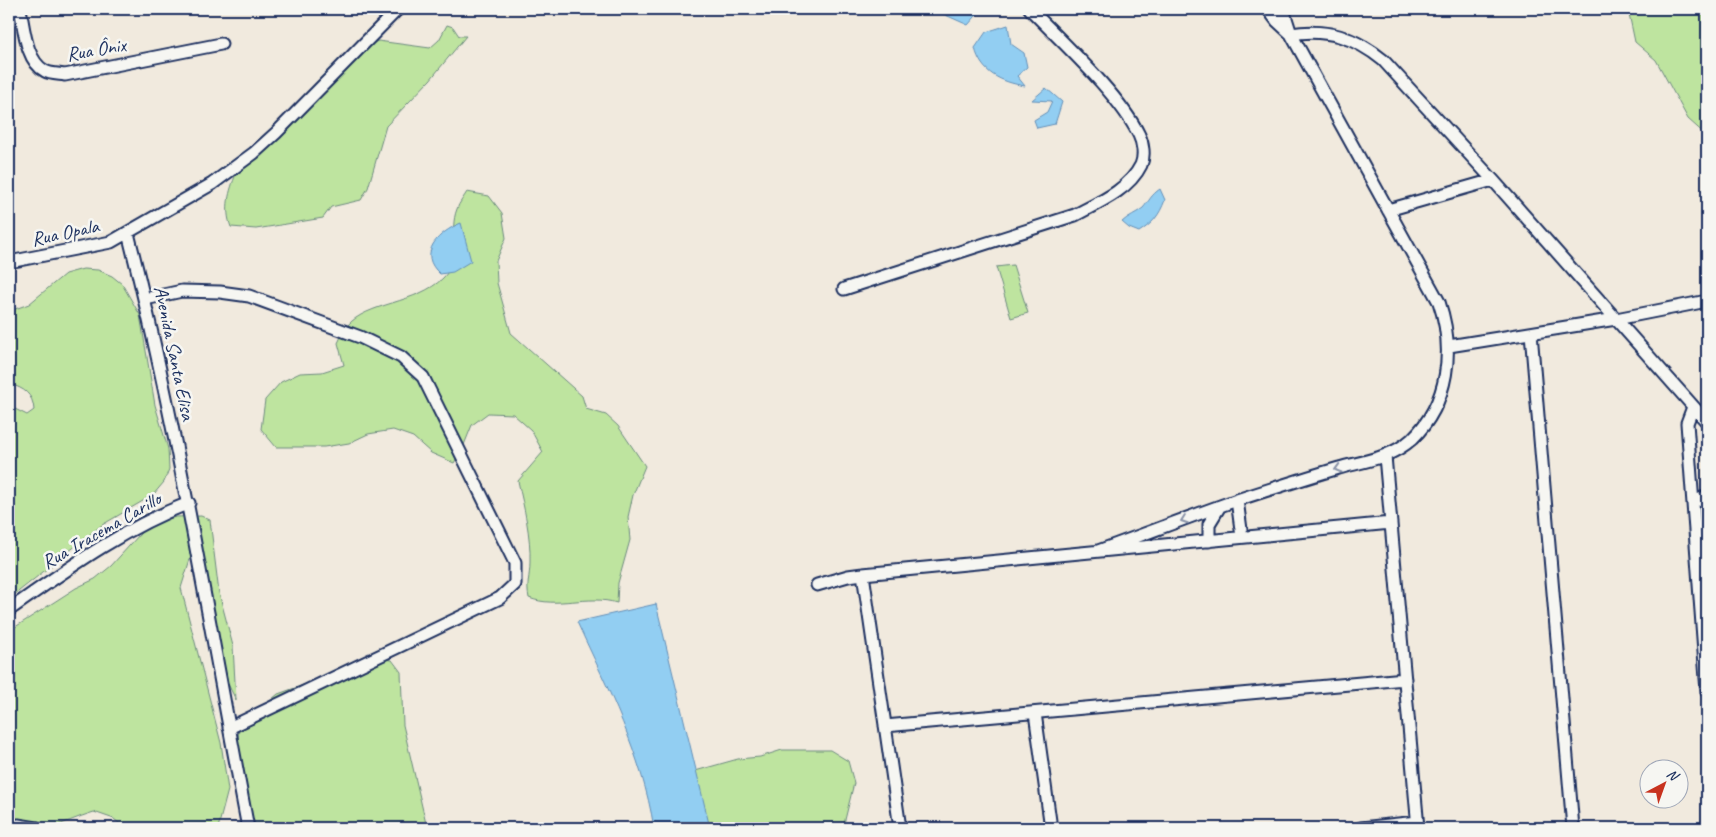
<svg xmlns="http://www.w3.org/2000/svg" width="1716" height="837" viewBox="0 0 1716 837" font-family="Caveat,sans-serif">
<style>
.green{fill:#bee49f;stroke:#6c8a7e}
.water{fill:#92cef2;stroke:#628eb7}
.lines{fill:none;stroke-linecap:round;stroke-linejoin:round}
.street-casing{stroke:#1b2f5e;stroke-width:15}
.street{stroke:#f6f6f2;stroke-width:11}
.oneway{stroke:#8892a8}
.labels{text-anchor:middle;stroke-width:5;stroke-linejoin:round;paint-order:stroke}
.street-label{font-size:20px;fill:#1b2f5e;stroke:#f6f6f2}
</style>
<rect width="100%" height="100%" fill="#f1eade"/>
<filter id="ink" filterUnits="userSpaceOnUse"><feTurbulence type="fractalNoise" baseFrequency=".02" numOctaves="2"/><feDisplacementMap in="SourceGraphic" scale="10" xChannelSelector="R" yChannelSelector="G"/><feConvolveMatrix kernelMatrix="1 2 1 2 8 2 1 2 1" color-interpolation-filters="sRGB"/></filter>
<g filter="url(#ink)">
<path class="green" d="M1628 9H1707V136L1688 119 1656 60 1635 42Z
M447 25 453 27 459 36H466L430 80 386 126 368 188 361 200 331 207 323 218 256 229 231 227C224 209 229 191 236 174L368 45 378 41 430 48 439 40Z
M467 192 489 196 502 213 506 238 496 261 497 283 511 333 582 396 586 409 606 415 618 426 645 466 633 495 628 517 630 540 618 583 617 603C588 594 557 609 529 598 526 585 530 576 530 563 531 535 524 508 518 481L543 452 531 430 513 414 488 413 472 425 464 445 454 463 431 453 413 437 393 430 368 434 349 443 324 447H276L261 429 265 400 281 382 300 373 322 372 344 365 338 343C341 337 343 331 347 326 367 302 417 304 443 278 462 259 448 231 457 209 459 203 464 197 467 192Z
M1013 265 1028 313 1011 318 996 267Z
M83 269 98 270 112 276 122 284 140 315 155 405 168 449 169 469 164 482 153 495 102 525 9 599V406L27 415 34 410C33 394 24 388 9 384V326L15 309 29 304 65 274Z
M201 516 210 520 219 593 233 646 236 700 228 684 205 570 196 551 191 556 181 588 221 743 228 790 218 828H125L114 819 94 812C58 823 47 837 9 820V631L76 588 95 579 111 566 149 524 176 517Z
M383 659 392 660 401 672 403 725 427 828H248L237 751 239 727 278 694 365 663Z
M782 750H830L848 761 854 783 843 828H675L688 773 738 759 760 757Z"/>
<path class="water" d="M937 9H982L968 25 941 13Z
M1008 25 1011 44 1024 53 1027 67 1017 76 1025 86C1001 82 981 73 975 48L986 32Z
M1046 88 1062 102 1055 124 1037 128 1034 120 1047 112 1052 101 1032 100Z
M1160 189 1165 200C1159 216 1153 223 1139 232L1129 228 1122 222C1128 216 1137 213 1143 208 1149 201 1151 195 1160 189Z
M461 223 471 261 453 272 440 274C416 253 439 232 461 223Z
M656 604 710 828H654C642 754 608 689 577 622Z"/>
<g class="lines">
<g class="street-casing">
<path id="street" d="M20 9C24 28 26 61 45 71 50 74 59 74 65 75L221 44
M1268 9 1277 21 1291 34
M1291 34C1326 28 1355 37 1383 60L1493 180 1707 422
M1388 210 1493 180
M128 233C178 430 210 629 248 828
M9 262 111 242 212 184 254 153 276 133 398 9
M844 289 1075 215C1098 203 1129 190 1141 165 1145 156 1143 143 1139 135 1119 94 1063 43 1030 9
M145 299 182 291 220 292 249 296 360 337 401 357 423 377 515 563V584L500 598 229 728
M1531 333 1573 828
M1449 346 1616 319 1707 301
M1693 407 1687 423 1707 692
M1385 456 1418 828
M1237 500 1242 537
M1693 502 1707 496
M1209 541V524L1220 506
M1098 551C1145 534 1191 516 1237 500 1271 489 1305 478 1339 468 1365 461 1391 458 1412 439 1449 403 1455 349 1439 302L1291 34 1283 9
M863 574 900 828
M817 585 848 576 863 574 1391 523
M9 610C66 570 123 528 189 503
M1035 713 1051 828
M885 726 1405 679
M9 827 18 825 37 828
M1361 828 1417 822"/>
</g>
<use href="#street" class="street"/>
</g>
<defs><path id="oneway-chevron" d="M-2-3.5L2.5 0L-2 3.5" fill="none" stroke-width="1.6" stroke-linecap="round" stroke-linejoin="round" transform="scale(1.25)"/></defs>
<g class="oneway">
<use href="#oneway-chevron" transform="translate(1338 469) rotate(164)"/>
<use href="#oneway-chevron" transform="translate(1184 520) rotate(160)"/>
</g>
</g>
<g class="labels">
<g class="street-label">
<text transform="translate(96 49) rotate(-10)" y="7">Rua Ônix</text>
<text transform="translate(65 232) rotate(-12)" y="7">Rua Opala</text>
<text transform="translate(175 353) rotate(78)" y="7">Avenida Santa Elisa</text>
<text transform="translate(101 530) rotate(-30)" y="7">Rua Iracema Carillo</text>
</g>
</g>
<rect width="1716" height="837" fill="none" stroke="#f6f6f2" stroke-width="30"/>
<rect x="15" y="15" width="1686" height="807" fill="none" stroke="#1b2f5e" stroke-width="2" filter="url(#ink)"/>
<g transform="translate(1664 784) rotate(41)"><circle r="24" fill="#f6f6f2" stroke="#9ea6b7"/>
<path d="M0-4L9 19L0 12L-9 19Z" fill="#c8321e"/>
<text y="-8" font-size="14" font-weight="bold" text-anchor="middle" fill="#1b2f5e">N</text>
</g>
</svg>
